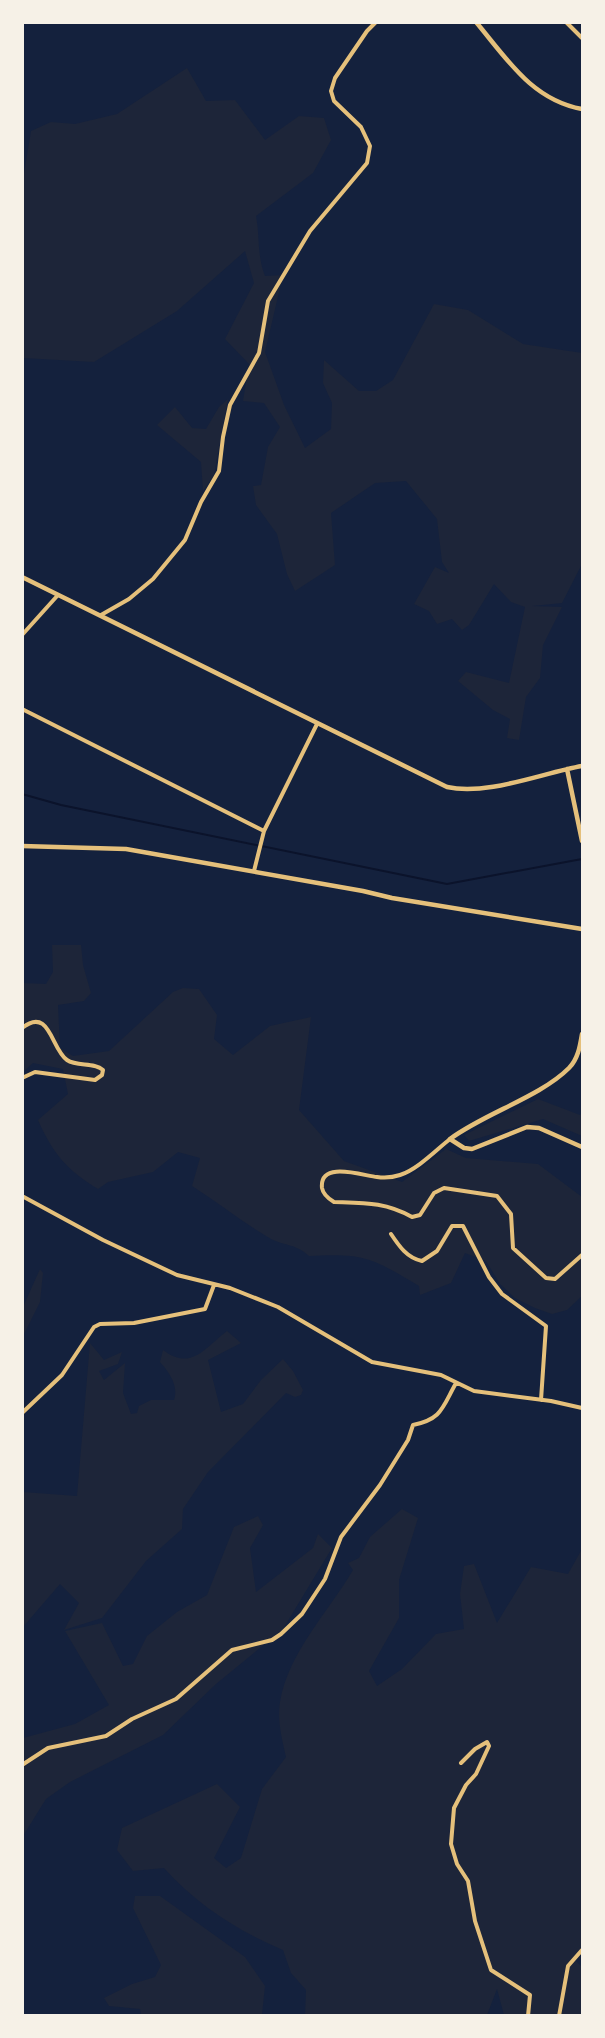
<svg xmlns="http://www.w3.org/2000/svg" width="605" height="2038" viewBox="0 0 605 2038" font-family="Mulish,sans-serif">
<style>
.green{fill:#1d2539}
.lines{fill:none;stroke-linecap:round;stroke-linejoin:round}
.stream{stroke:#0b132b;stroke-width:2}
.minor{stroke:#e5c07b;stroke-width:4}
.tertiary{stroke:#e5c07b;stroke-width:4.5}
</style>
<rect width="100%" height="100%" fill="#14213d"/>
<path class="green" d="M187 68 206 101 235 100 265 140 299 116 324 118 331 140 313 173 256 216C260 237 257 256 265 276L283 275 265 352 284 405 305 448 331 429 332 403 323 383 324 360 359 391H376L393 380 434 304 468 310 523 344 582 353V564L562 603 532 606 562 607 543 645 540 678 526 697 519 740 507 738 510 719 493 710 458 681 466 672 509 683 525 607 511 602 494 584 469 625 462 630 452 619 437 624 429 611 414 604 435 567 449 573 442 562 437 519 406 481 375 483 331 513 335 565 295 591 287 574 277 534 256 505 253 486 261 485 268 447 280 427 264 403 243 401 249 364 225 339 254 283 245 251 177 311 94 362 23 358 22 185 31 131 51 122 75 124 117 114Z
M228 399 214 475 203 491 201 462 157 425 175 407 192 428 206 429 219 407Z
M52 945H81L83 965 91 993 84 1001 58 1005 60 1048 73 1056 109 1051 173 992 183 988 199 989 217 1015 214 1039 233 1055 270 1026 311 1017 299 1110 344 1161 402 1182 446 1149 466 1158 538 1164 582 1197V1296L567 1310 552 1314 535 1308 515 1298 500 1284 486 1261 465 1253 451 1283 420 1295 419 1286C372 1258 365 1253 309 1256 296 1244 286 1246 271 1239 243 1223 219 1203 192 1186L200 1158 178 1152 153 1172 108 1182 98 1189C67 1170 53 1154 38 1120L68 1094 63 1069 33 1063 23 1072V983L46 984 53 972Z
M538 1099 580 1115 582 1113V1136L543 1119 469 1141 464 1135Z
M40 1269 43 1273 40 1302 23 1336V1307Z
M227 1331 241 1343 208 1360 221 1412 243 1404 261 1380 283 1359 293 1371 303 1390 301 1395 295 1397 286 1393 208 1472 183 1509 182 1529 146 1561 102 1618 64 1630 79 1603 60 1584 23 1627V1492L77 1496 90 1343 104 1360 122 1352 118 1364 99 1371 104 1380 125 1363 123 1393 131 1414 137 1413 139 1406 151 1400H174C179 1386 169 1372 160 1362L163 1350C191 1371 204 1349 227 1331Z
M402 1509 418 1518 399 1580V1618L369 1671 377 1686 402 1669 436 1634 464 1629 460 1594 464 1566 474 1564 497 1623 531 1567 568 1574 582 1549V1947L574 1959 582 1967V2015H504L497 1989 487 2015H305L306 1990 291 1973 283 1950C238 1931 197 1905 164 1868L133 1871 117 1850 122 1828 217 1784 240 1807 214 1858 226 1868 241 1858 262 1789 286 1757C282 1739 277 1721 280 1702 288 1653 329 1611 353 1570L348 1563 359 1558 370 1537Z
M258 1516 263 1525 250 1548 256 1592 313 1548 318 1534 332 1548 283 1629 216 1684 163 1735 70 1782 46 1799 23 1836V1738L75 1724 109 1705 65 1631 102 1623 123 1666 133 1664 147 1636 177 1612 207 1595 234 1527Z
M135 1896H160L245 1957 265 1986 262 2015H141L140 2009 109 2006 104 1998 132 1984 155 1977 161 1965 133 1908Z"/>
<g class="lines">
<path class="stream" d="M22 794 61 805 447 884 582 859"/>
<path class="minor" d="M566 22 582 38
M101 615 129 599 153 579 185 540 201 502 219 471 223 437 230 405 259 353 268 301 310 231 367 163 370 146 361 127 334 101 331 91 335 78 367 31 376 22
M22 635 58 595
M22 709 264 831
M254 871 264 831 317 724
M22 1028C50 1006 51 1049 67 1060 77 1067 94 1062 103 1070L102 1075 95 1080 35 1072 22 1078
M450 1139C436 1150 418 1169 400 1175 394 1177 384 1178 377 1177 364 1176 319 1160 322 1188 323 1194 329 1199 334 1202 364 1203 385 1202 412 1217L420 1215 434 1193 444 1188 497 1196 511 1214 513 1248 546 1278 555 1279 582 1255
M22 1196 103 1240 177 1275 230 1288 278 1307 372 1362 441 1375 474 1391 551 1401 582 1408
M391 1234C399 1246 407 1258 422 1261L437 1251 452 1226H463L489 1277 502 1294 546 1326 541 1400
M22 1413 62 1375 94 1327 100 1324 134 1323 205 1309 214 1285
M461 1763 475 1749 487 1742 489 1746 476 1774 466 1785 454 1808 451 1844 457 1864 468 1881 475 1921 491 1970 530 1995 528 2016
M22 1765 48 1748 106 1736 132 1719 176 1699 232 1650 272 1640 281 1634 302 1614 325 1579 341 1537 380 1485 408 1440 413 1425C442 1419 442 1408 456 1383
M559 2016 568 1966 582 1950"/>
<path class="tertiary" d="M476 22C507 59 532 100 582 109
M22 577 447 787C487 796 542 773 582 766
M567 769 582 841
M22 846 126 849 363 891 392 898 582 929
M582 1034C580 1046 578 1059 569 1068 540 1097 485 1113 450 1139L464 1148 472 1149 527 1127 539 1128 582 1147"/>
</g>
<rect width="605" height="2038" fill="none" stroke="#f6f1e7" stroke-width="48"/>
</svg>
